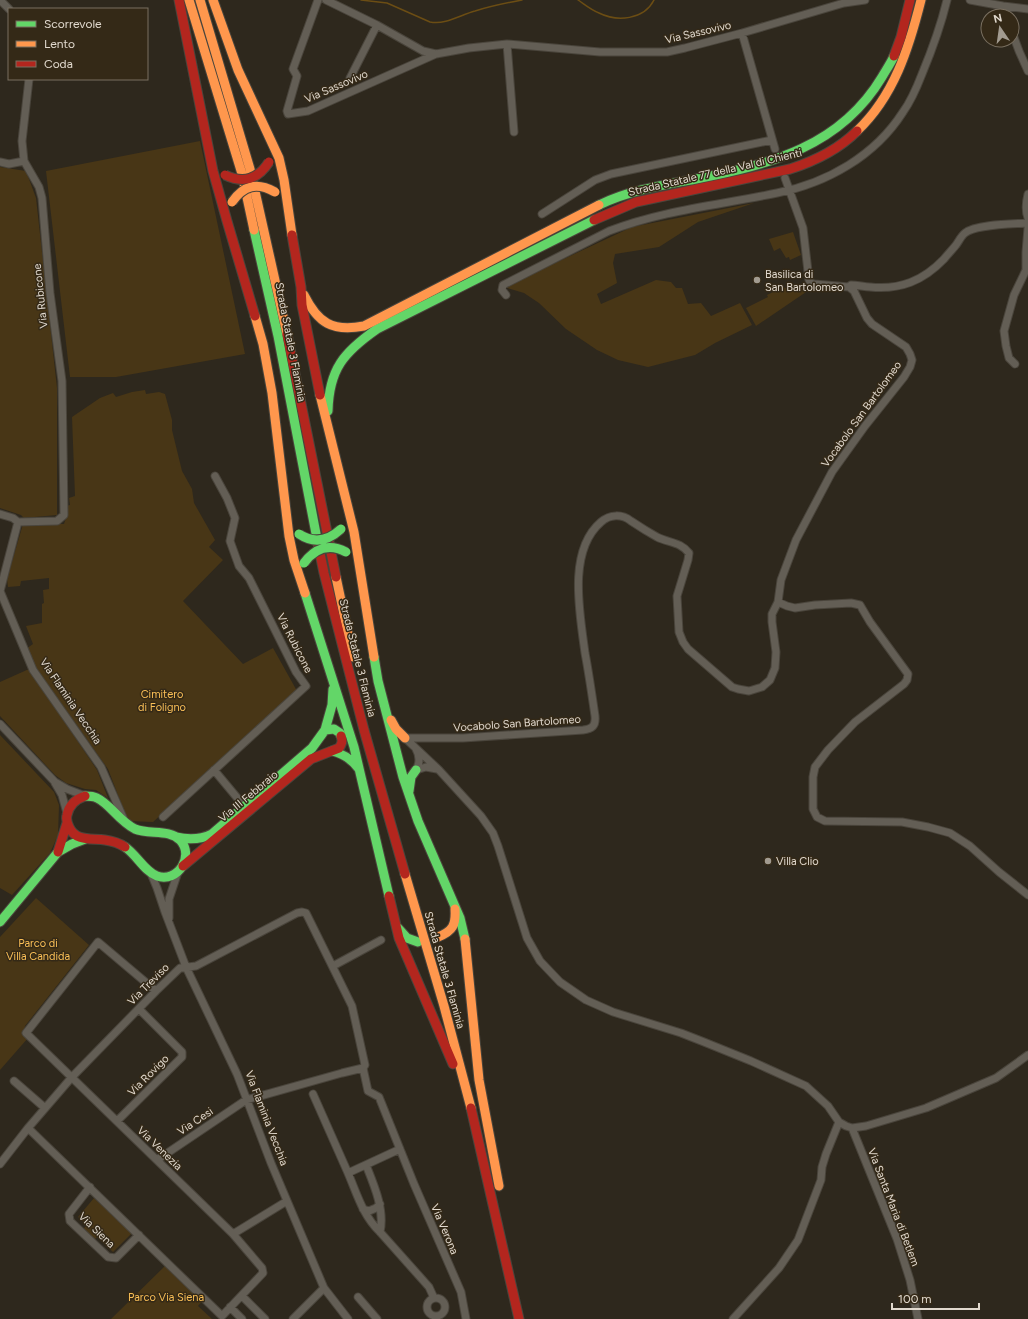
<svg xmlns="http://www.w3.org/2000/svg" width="1028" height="1319" viewBox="0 0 1028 1319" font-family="Figtree,sans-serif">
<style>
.green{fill:#483616}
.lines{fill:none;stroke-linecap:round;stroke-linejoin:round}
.stream{stroke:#6b4d14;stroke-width:1.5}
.street-casing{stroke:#4a453c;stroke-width:9}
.fast-casing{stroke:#4a453c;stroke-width:11}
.slow-casing{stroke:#4a453c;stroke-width:11}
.jam-casing{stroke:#4a453c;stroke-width:11}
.street{stroke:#635e55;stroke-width:7}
.fast{stroke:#63d668;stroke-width:9}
.slow{stroke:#ff974d;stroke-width:9}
.jam{stroke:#b3261e;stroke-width:9}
.fast-bridge-casing{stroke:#4a453c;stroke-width:11;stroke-linecap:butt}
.slow-bridge-casing{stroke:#4a453c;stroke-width:11;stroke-linecap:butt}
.jam-bridge-casing{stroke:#4a453c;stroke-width:11;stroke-linecap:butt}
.fast-bridge{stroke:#63d668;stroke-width:9}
.slow-bridge{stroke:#ff974d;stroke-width:9}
.jam-bridge{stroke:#b3261e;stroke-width:9}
.poi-dot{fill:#a29b90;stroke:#342917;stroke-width:1.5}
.labels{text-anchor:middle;stroke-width:3;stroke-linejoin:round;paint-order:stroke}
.street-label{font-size:11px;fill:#e1d9ce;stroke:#342917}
.poi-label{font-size:11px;fill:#e1d9ce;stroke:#342917;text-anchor:start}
.park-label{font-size:11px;fill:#fabf56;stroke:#342917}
</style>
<rect width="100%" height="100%" fill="#2e281d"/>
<path class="green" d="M200 141 245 354 116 377H70L46 171Z
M0 167 26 171 36 198 57 388V515L24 518 21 515 0 508Z
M754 203 698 222 659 247 615 254 613 263 617 283 597 294 601 304 656 280 671 282 676 288H682L688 304 701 303 711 316 740 303 752 325 715 343 695 355 648 367 618 360 597 350 566 329 539 303 524 293 504 287 632 227Z
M793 232 801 255 790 260 789 257 786 258 780 248 774 251 769 239Z
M806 282 809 290 756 326 746 308 768 297 767 295 783 287 791 290Z
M145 390 146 394 159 392 165 394 172 420V430L182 471 192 489 194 503 215 540 209 547 223 560 183 601 243 664 273 648 297 691 153 822 128 821 108 769 31 661 26 649 33 644 26 626 42 623V604L44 603 43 590 49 589V578L21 581 20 586 8 587 7 579 23 524H64L67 515 66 506 70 505 69 498 75 496 72 417 100 398 113 393 116 397 132 392Z
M29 669 97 770 108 798 96 790 85 789 66 783 55 775 0 716V682Z
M0 735 54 792 59 805 58 835 50 853 12 895 0 888Z
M36 898 89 945 25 1026 24 1033 28 1038 0 1070V937Z
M94 1198 132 1233 113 1252 97 1237 93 1241 82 1230 87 1225 78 1217Z
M166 1265 203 1300 198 1306 212 1319H111Z"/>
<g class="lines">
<path class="stream" d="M361 0 387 3 430 22C446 25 460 15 475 11 491 6 506 3 522 0
M578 0C584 4 591 10 599 13 617 22 644 20 654 0"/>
<g class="street-casing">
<path id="street" d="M0 0 9 9
M318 0 293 69 297 76 287 111 288 114 308 111 436 54
M326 0 377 25 423 51 436 54 469 48 507 44 600 52H667L685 48 742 33 844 3 865 0
M970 0 1003 6 1028 9
M1003 6 1006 16
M1012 32 1019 51 1028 71
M742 33 775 149
M507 44 514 132
M350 78 377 25
M0 162 9 164 24 161
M1028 194C1026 202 1025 210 1028 218
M542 214 595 180 611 174 772 140
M849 287 851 285C858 285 864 287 870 287 900 290 923 281 944 259 948 254 952 250 956 245 959 241 961 236 965 233 976 224 1014 224 1028 223
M506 295 502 290 503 285 609 231C663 210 720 205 777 193 827 183 875 156 903 112 911 101 917 87 922 74 932 50 941 25 947 0
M1015 364 1009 358 1006 346 1004 331 1014 295 1026 270V252L1028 228
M0 514 13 518 18 522
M0 591 18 522 57 521 64 515 62 381 50 293 42 198 39 187 24 161 22 141 29 79
M0 591 33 670 101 767 125 822
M778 602 787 606 795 608 815 605 851 603 860 605 870 622 908 674 907 680 904 684 855 722 828 750 815 767 813 777V809L817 817 825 821 902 822 928 827 950 833 970 846 999 872 1028 895
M0 724 55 782 67 789 85 796
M405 738H463L583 730C592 729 596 726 595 716 592 695 589 674 585 653 580 614 567 551 601 522 610 514 622 514 631 521 640 527 648 532 657 537 669 543 681 542 689 553L688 560 677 596 679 632 683 642 688 649 732 687 738 689 749 691 762 687 770 680 775 668 776 652 772 622V614L778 602 781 580 796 540 832 472 865 426 904 377 910 367 912 360 910 354 906 347 872 324 867 318 854 291 849 287 814 284 811 283 809 280 803 228 785 178
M405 738 439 770 481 816 493 833 498 846 527 938 540 961 560 982 586 1000 613 1012 681 1033 704 1042 751 1061 806 1086 828 1106 839 1122 846 1126 852 1128 866 1126 926 1108 996 1078 1028 1055
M416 749C420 756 420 763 416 770
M214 770 244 806
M416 770 426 767 437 769
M55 783 62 795 67 813
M163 817 306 686 296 672 249 578 239 566 230 541 235 518 227 498 215 476
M150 871 157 888 165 912 186 967 237 1074 271 1163 324 1288 348 1319
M169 918V899L178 872
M333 966 381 940
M363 1068 368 1091 379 1097 414 1184 461 1292 466 1319
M14 1081 45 1108
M313 1094 348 1173 400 1149
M117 1121 182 1057V1052L139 1009
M28 1128 222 1316 263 1273 262 1268 233 1234 26 1033 98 942 156 991
M852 1128 897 1239 910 1280 918 1319
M0 1164 28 1128 72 1077 156 991 180 968 196 966 297 913 302 912 306 913 352 1006 365 1065 363 1068 342 1073 246 1100 157 1160
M366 1165C374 1185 385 1210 380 1232
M348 1173C357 1194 363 1216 380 1232L429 1287 434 1298
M90 1187 69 1214 70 1221 108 1257 116 1258 139 1235
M363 1209 369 1211 376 1208 380 1204
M233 1234 287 1201
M242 1296 265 1319
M358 1297 377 1319
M427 1307a9 9 0 1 1 18 0a9 9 0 1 1-18 0Z
M230 1307 242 1319
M293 1319 324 1288
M733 1319 779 1268 798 1240 821 1180 822 1167 826 1154 839 1122"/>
</g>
<g class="fast-casing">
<path id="fast" d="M599 205C630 190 663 185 696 179 771 164 840 147 882 77 886 70 891 63 894 56
M254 230 278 336 318 544
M328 411C329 369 344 352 377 329L594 220
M305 593 354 747 389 896
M374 657 378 681 403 777 418 821 460 918 465 939
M325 730 332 705 333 689
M332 751C344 754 352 759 359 769
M409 791 411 777 416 770
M85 796C89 796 93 796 97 798 110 804 119 821 135 829 149 835 169 829 180 840 195 856 178 883 157 876 145 872 136 854 125 847
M176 837C189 840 200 840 212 834L312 748 325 730 334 729 340 733 341 736
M0 922 58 852 72 844 85 839
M398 928 407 938 418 942"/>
</g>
<g class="slow-casing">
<path id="slow" d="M189 0 242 174 254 230
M200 0 250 169 287 334
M213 0 238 70 279 158 284 180 292 235
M857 131C894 96 909 48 921 0
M304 295C318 323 332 332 364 326L599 205
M255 316 263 344 272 393 289 536 294 560 305 593
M320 395 354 532 374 657
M336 577 353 657
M391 720 396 729 405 738
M405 874 444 1006 471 1108
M438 937C453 931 456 925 455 909
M465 939 479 1080 499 1186"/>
</g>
<g class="jam-casing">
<path id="jam" d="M179 0 213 171 227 221 255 316
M894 56 901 37 910 0
M594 220 636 202 790 169C815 161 838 150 857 131
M292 235 301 287 302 305 320 395
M287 334 336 577
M318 544 324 573 364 730 405 874
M85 796C76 799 69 805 67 815 66 819 67 823 69 827 76 842 91 838 105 840 112 841 119 843 125 847
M58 852 67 823
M183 866 311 759 339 748C342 744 343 741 341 736
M389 896 399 938 453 1064
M471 1108 519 1319"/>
</g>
<use href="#street" class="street"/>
<use href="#fast" class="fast"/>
<use href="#slow" class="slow"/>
<use href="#jam" class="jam"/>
<g class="fast-bridge-casing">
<path id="fast-bridge" d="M299 534C314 544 328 541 341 529
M304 563C315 548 329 543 346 552"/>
</g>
<g class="slow-bridge-casing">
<path id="slow-bridge" d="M232 202C244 185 257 182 275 192"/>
</g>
<g class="jam-bridge-casing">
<path id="jam-bridge" d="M225 175C244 184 258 179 269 162"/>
</g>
<use href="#fast-bridge" class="fast-bridge"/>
<use href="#slow-bridge" class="slow-bridge"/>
<use href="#jam-bridge" class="jam-bridge"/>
</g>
<g class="poi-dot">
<circle cx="757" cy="280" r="4"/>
<circle cx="768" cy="861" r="4"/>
</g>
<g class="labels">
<g class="street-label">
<text transform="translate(698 32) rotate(-13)" y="4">Via Sassovivo</text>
<text transform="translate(336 86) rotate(-23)" y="4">Via Sassovivo</text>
<text transform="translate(715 172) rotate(-13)" y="4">Strada Statale 77 della Val di Chienti</text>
<text transform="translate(40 296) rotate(-96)" y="4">Via Rubicone</text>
<text transform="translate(291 342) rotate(79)" y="4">Strada Statale 3 Flaminia</text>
<text transform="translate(861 414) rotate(-54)" y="4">Vocabolo San Bartolomeo</text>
<text transform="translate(295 643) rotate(63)" y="4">Via Rubicone</text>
<text transform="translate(358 658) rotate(76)" y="4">Strada Statale 3 Flaminia</text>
<text transform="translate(71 701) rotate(56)" y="4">Via Flaminia Vecchia</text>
<text transform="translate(517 723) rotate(-4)" y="4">Vocabolo San Bartolomeo</text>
<text transform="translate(248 796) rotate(-40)" y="4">Via III Febbraio</text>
<text transform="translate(445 970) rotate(74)" y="4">Strada Statale 3 Flaminia</text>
<text transform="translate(148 984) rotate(-45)" y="4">Via Treviso</text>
<text transform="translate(148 1075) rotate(-45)" y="4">Via Rovigo</text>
<text transform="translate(267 1118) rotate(69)" y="4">Via Flaminia Vecchia</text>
<text transform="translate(195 1121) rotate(-34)" y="4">Via Cesi</text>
<text transform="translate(160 1148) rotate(44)" y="4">Via Venezia</text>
<text transform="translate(894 1207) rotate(69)" y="4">Via Santa Maria di Betlem</text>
<text transform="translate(445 1229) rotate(67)" y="4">Via Verona</text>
<text transform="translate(97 1230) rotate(44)" y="4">Via Siena</text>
</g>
<g class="poi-label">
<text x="765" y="278">Basilica di<tspan x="765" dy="13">San Bartolomeo</tspan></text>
<text x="776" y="865">Villa Clio</text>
</g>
<g class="park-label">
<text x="162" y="698">Cimitero<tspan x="162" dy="13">di Foligno</tspan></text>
<text x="38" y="947">Parco di<tspan x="38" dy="13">Villa Candida</tspan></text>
<text x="166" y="1301">Parco Via Siena</text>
</g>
</g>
<rect x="8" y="8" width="140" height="72" fill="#342917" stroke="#796f60"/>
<rect x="16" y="21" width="20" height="6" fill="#63d668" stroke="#796f60"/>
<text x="44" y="28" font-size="12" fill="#e1d9ce">Scorrevole</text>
<rect x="16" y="41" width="20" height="6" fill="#ff974d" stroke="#796f60"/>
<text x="44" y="48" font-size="12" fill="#e1d9ce">Lento</text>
<rect x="16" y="61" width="20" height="6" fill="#b3261e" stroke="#796f60"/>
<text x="44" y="68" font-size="12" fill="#e1d9ce">Coda</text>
<g transform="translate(1000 28) rotate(347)"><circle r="19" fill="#342917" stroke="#796f60"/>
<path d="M0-3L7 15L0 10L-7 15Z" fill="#a29b90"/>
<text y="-6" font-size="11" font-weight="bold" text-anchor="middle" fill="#e1d9ce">N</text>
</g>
<path d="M892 1303v6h87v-6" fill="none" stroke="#e1d9ce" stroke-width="2"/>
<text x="898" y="1303" font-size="12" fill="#e1d9ce" stroke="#342917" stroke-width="3" paint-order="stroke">100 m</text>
</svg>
